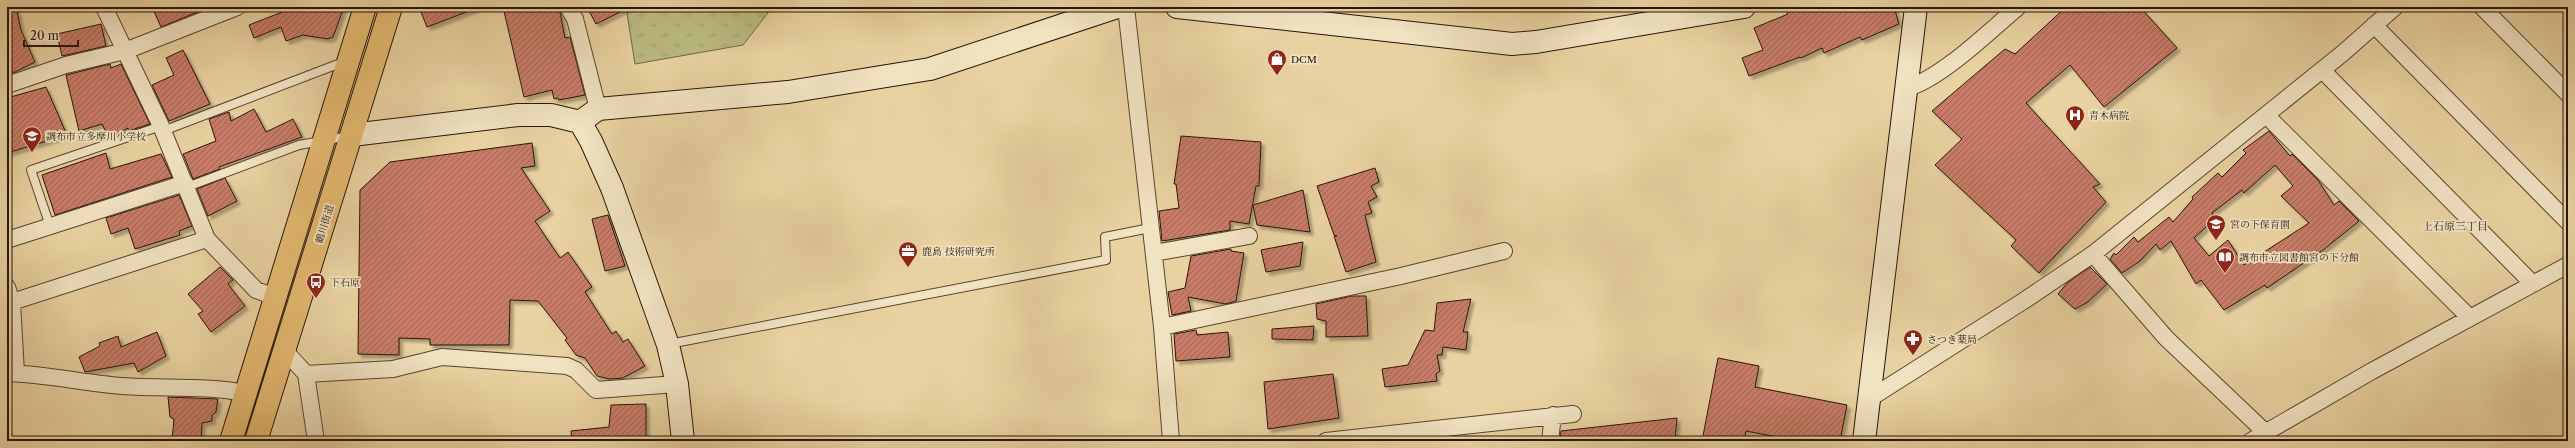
<svg xmlns="http://www.w3.org/2000/svg" width="2575" height="448" viewBox="0 0 2575 448" font-family="'Libre Caslon Text','Noto Serif JP',serif">
<style>
.grass{fill:url(#grass-tufts);stroke:#716844}
.building{fill:url(#building-hatch);stroke:#271507;fill-rule:evenodd;filter:url(#shadow)}
.lines{fill:none;stroke-linecap:round;stroke-linejoin:round}
.lane-casing{stroke:#58442e;stroke-width:10}
.street-casing{stroke:#58442e;stroke-width:18}
.secondary-casing{stroke:#271507;stroke-width:24}
.primary-casing{stroke:#271507;stroke-width:24}
.lane{stroke:#f1e2c2;stroke-width:8}
.street{stroke:#f1e2c2;stroke-width:16}
.secondary{stroke:#f1e2c2;stroke-width:22}
.primary{stroke:#e4b970;stroke-width:22}
.labels{text-anchor:middle;stroke-width:3.5;stroke-linejoin:round;paint-order:stroke}
.poi-label{font-size:10px;fill:#271507;stroke:#f1e2c2;text-anchor:start}
.street-label{font-size:10px;fill:#271507;stroke:#f1e2c2}
.neighbourhood-label{font-size:11px;fill:#271507;stroke:#f1e2c2}
</style>
<defs>
<pattern id="grass-tufts" width="24" height="20" patternUnits="userSpaceOnUse"><rect width="24" height="20" fill="#bbbb81"/><path d="M3 7l-1-3M5 7V3M7 7l1-3M15 17l-1-3M17 17v-4M19 17l1-3" fill="none" stroke="#a1a06e"/></pattern>
<pattern id="building-hatch" width="6" height="6" patternUnits="userSpaceOnUse"><rect width="6" height="6" fill="#c87b67"/><path d="M-1 1l2-2M0 6l6-6M5 7l2-2" fill="none" stroke="#a26453"/></pattern>
<filter id="shadow"><feDropShadow dx="3.5" dy="3.5" stdDeviation="1" flood-color="#0004"/></filter>
</defs>
<rect width="100%" height="100%" fill="#e9d2a1"/>
<filter id="stains"><feTurbulence type="fractalNoise" baseFrequency=".005" numOctaves="4"/><feColorMatrix values="0 0 0 0 .2 0 0 0 0 .09 0 0 0 0 .02 0 0 0 .5 -.17"/></filter>
<radialGradient id="worn" r=".72"><stop offset=".6" stop-color="#630" stop-opacity="0"/><stop offset="1" stop-color="#630" stop-opacity=".3"/></radialGradient>
<path class="grass" d="M626 7H776L771 9 743 45 635 64Z"/>
<path class="building" d="M7 7H16L21 30 35 62 13 73 7 60Z
M152 7H210L161 27Z
M295 7H344L333 37 328 39 303 35 286 41 281 27 254 38 249 25Z
M419 7H476L477 8 427 27Z
M503 7H529L530 12 559 7 565 38 570 37 585 95 559 100 558 98 554 99 552 90 524 97Z
M587 7H630L596 24Z
M1783 7H1894L1899 24 1862 40 1860 37 1824 53 1822 48 1801 58 1800 57 1749 76 1742 58 1763 50 1754 28 1788 14Z
M2066 7H2140L2177 48 2104 107 2070 65 2026 103 2100 184 2093 187 2106 202 2039 273 2011 246 2016 240 1935 165 1962 139 1932 111 2005 49 2015 54Z
M101 24 106 46 62 56 57 34Z
M183 50 210 104 169 121 152 85 174 75 166 58Z
M110 64 111 68 121 64 150 124 128 131V128L109 138 102 124 79 131 66 75Z
M46 87 67 135 7 153V98Z
M254 109 266 132 293 119 302 137 219 167 220 169 193 179 183 154 216 141 209 119 229 112 231 121Z
M2269 131 2290 156 2292 154 2318 180 2334 205 2339 201 2359 221 2323 250 2267 288 2265 285 2224 310 2201 280 2196 284 2171 241 2160 250 2156 244 2140 261 2122 273 2110 259 2114 253 2116 255 2134 237 2138 242 2169 217 2173 222 2193 199 2192 197 2218 173 2222 177 2246 153 2243 150ZM2275 165 2293 186 2281 196 2309 223 2244 265 2228 240 2209 256 2194 238 2215 219 2212 213 2242 190 2244 193Z
M1181 136 1261 142 1259 186H1256L1249 224 1230 221V230L1162 241 1159 211 1179 208 1176 184H1174Z
M532 143 535 166 521 168 550 211 535 221 560 258 568 252 592 287 585 292 612 334 616 331 623 342 628 339 645 366 623 378 610 379 597 376 585 358 576 355 565 340 567 338 538 301 510 300 509 345H430V339L399 338V355L358 354 360 190 390 162Z
M106 153 110 169 161 154 172 177 55 215 42 175Z
M1375 168 1379 182 1371 186 1377 197 1368 202 1372 213 1365 215 1376 262 1346 272 1334 236H1337L1334 235 1317 186Z
M225 178 237 201 208 216 197 189Z
M1303 190 1310 232 1257 225 1253 205Z
M179 195 192 226 179 231 180 235 135 249 128 228 111 234 106 218Z
M608 215 625 266 605 271 592 219Z
M1303 242 1300 266 1266 272 1261 250Z
M1231 249V251L1244 253 1236 301 1226 304 1188 297 1191 311 1172 315 1168 292 1185 288 1191 256Z
M220 267 233 280 228 284 245 306 211 332 198 314 203 311 188 294Z
M2090 267 2107 284 2088 302 2075 309 2058 294 2067 283Z
M1352 296H1366L1368 336 1326 337V321L1317 319 1316 304Z
M1471 299 1463 332H1468L1466 350 1443 347 1442 355H1437L1440 371 1436 374 1437 381 1385 387 1382 369 1408 365 1425 330 1434 331 1437 303Z
M1314 326 1313 340 1272 339V329Z
M1196 330 1197 335 1228 332 1230 357 1176 361 1174 334Z
M157 332 166 356 138 372 134 363 85 372 79 357 100 346 99 343 118 336 121 347Z
M1718 358 1759 366 1755 387 1847 405 1840 441H1798L1746 431 1744 441H1702Z
M1333 374 1339 418 1268 429 1264 382Z
M168 397 218 399 216 412 212 415V421L202 423 201 441H172L174 419 170 417Z
M646 404V441H572L571 431 609 427 611 405Z
M1677 418 1675 441H1560L1561 431Z"/>
<g class="lines">
<g class="lane-casing">
<path id="lane" d="M163 131 346 61
M187 187 299 145 349 136
M50 226 31 170 161 126
M669 344 1106 260 1105 237 1150 228"/>
</g>
<g class="street-casing">
<path id="street" d="M104 7 161 126 207 239 256 290 275 297
M568 7 575 19 598 109
M1126 7 1162 327 1171 441
M2482 7 2568 94
M2374 25 2568 222
M2322 70 2533 284
M7 85 66 65 125 51 237 7
M1908 88C1944 76 1988 32 2018 7
M2266 115 2469 317
M7 240 185 183
M1154 253 1249 236
M2093 254 2166 338 2265 432
M7 287 12 302 16 373
M12 302 207 239
M1162 327 1401 276 1504 251
M285 351 306 374 316 441
M7 373C46 374 83 383 122 386 163 389 205 385 246 393
M306 374 393 369 442 357 567 366 576 370 596 390 677 384
M1869 399 2025 300 2093 254 2343 53 2395 7
M1326 441 1573 414
M1550 441 1553 415
M2251 441 2372 371 2568 265"/>
</g>
<g class="secondary-casing">
<path id="secondary" d="M1177 7 1512 44 1536 42 1744 7
M580 122 591 141 612 188 668 345 677 384 683 441
M352 135 518 115H551L580 122 598 109 788 92 930 69 1117 7
M1864 441 1916 7"/>
</g>
<g class="primary-casing">
<path id="primary" d="M231 441 365 7
M256 441 391 7"/>
</g>
<use href="#lane" class="lane"/>
<use href="#street" class="street"/>
<use href="#secondary" class="secondary"/>
<use href="#primary" class="primary"/>
</g>
<defs>
<g id="shop-pin" transform="scale(1)"><path d="M0 17L-7.5 6A9.5 9.5 0 1 1 7.5 6Z" fill="#8f2418" stroke="#f1e2c2"/><path d="M-5-2.5h2.3a2.7 3.5 0 0 1 5.4 0H5L5.5 6h-11ZM-1.5-2.5h3a1.5 2.3 0 0 0-3 0Z" fill="#fff"/></g>
<g id="hospital-pin" transform="scale(1)"><path d="M0 17L-7.5 6A9.5 9.5 0 1 1 7.5 6Z" fill="#8f2418" stroke="#f1e2c2"/><path d="M-5-5h3v3.5h4V-5h3V5h-3V1.5h-4V5h-3Z" fill="#fff"/></g>
<g id="school-pin" transform="scale(1)"><path d="M0 17L-7.5 6A9.5 9.5 0 1 1 7.5 6Z" fill="#8f2418" stroke="#f1e2c2"/><path d="M0-5L7-2L0 1L-7-2ZM-4 1L0 2.5L4 1V4Q0 6-4 4Z" fill="#fff"/></g>
<g id="office-pin" transform="scale(1)"><path d="M0 17L-7.5 6A9.5 9.5 0 1 1 7.5 6Z" fill="#8f2418" stroke="#f1e2c2"/><path d="M-6-3h4V-5.5h4V-3h4V5H-6ZM-1-4.5V-3h2v-1.5ZM-6 0V1H6V0Z" fill="#fff"/></g>
<g id="library-pin" transform="scale(1)"><path d="M0 17L-7.5 6A9.5 9.5 0 1 1 7.5 6Z" fill="#8f2418" stroke="#f1e2c2"/><path d="M-6-4Q-3-5.5-.7-3.5V5Q-3 3-6 4ZM6-4Q3-5.5 .7-3.5V5Q3 3 6 4Z" fill="#fff"/></g>
<g id="bus-pin" transform="scale(1)"><path d="M0 17L-7.5 6A9.5 9.5 0 1 1 7.5 6Z" fill="#8f2418" stroke="#f1e2c2"/><path d="M-5-6H5V4H4V6H2V4H-2V6H-4V4H-5ZM-3.5-4V0h7V-4ZM-3.5 1.2v1.5H-2V1.2ZM2 1.2v1.5H3.5V1.2Z" fill="#fff"/></g>
<g id="pharmacy-pin" transform="scale(1)"><path d="M0 17L-7.5 6A9.5 9.5 0 1 1 7.5 6Z" fill="#8f2418" stroke="#f1e2c2"/><path d="M-2-6h4v4h4v4h-4v4h-4v-4h-4v-4h4Z" fill="#fff"/></g>
</defs>
<g fill-rule="evenodd">
<use href="#shop-pin" x="1277" y="59"/>
<use href="#hospital-pin" x="2075" y="115"/>
<use href="#school-pin" x="32" y="136"/>
<use href="#school-pin" x="2216" y="224"/>
<use href="#office-pin" x="908" y="251"/>
<use href="#library-pin" x="2225" y="257"/>
<use href="#bus-pin" x="316" y="282"/>
<use href="#pharmacy-pin" x="1913" y="339"/>
</g>
<g class="labels">
<g class="poi-label">
<text x="1291" y="63">DCM</text>
<text x="2089" y="119">青木病院</text>
<text x="46" y="140">調布市立多摩川小学校</text>
<text x="2230" y="228">宮の下保育園</text>
<text x="922" y="255">鹿島 技術研究所</text>
<text x="2239" y="261">調布市立図書館宮の下分館</text>
<text x="330" y="286">下石原</text>
<text x="1927" y="343">さつき薬局</text>
</g>
<g class="street-label">
<text transform="translate(324 224) rotate(-73)" y="4">鶴川街道</text>
</g>
<g class="neighbourhood-label">
<text x="2455" y="230">上石原三丁目</text>
</g>
</g>
<rect width="2575" height="448" fill="none" stroke="#e9d2a1" stroke-width="24"/>
<rect x="8" y="8" width="2559" height="432" fill="none" stroke="#271507" stroke-width="2"/>
<rect x="12" y="12" width="2551" height="424" fill="none" stroke="#271507"/>
<path d="M24 40v6h54v-6" fill="none" stroke="#271507" stroke-width="2"/>
<text x="30" y="40" font-size="12" fill="#271507" stroke="#f1e2c2" stroke-width="3" paint-order="stroke">20 m</text>
<rect width="100%" height="100%" filter="url(#stains)"/>
<rect width="100%" height="100%" fill="url(#worn)"/>
</svg>
